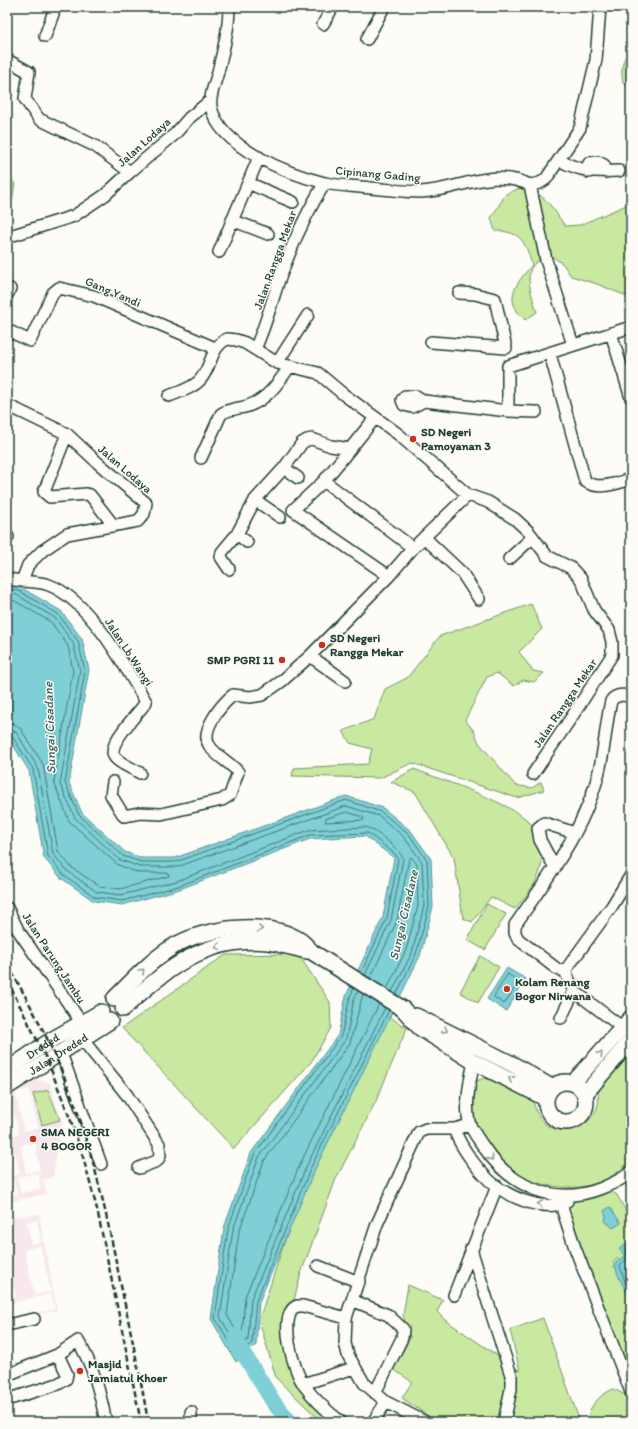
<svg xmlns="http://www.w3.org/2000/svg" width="638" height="1429" viewBox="0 0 638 1429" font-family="Itim,sans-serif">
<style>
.built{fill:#f8e8ee;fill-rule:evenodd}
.green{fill:#c9e8a0;stroke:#74926a}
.water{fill:#7ecfd6;stroke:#589595}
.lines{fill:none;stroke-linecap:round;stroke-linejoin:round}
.shore{stroke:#457775;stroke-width:1}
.river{stroke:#7ecfd6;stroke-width:16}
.street-casing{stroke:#1f3d34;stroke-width:14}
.secondary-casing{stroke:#1f3d34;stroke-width:18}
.street{stroke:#fdfcf7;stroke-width:11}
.secondary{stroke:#fdfcf7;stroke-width:15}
.rail{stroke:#1f3d34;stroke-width:2.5;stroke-dasharray:6 3;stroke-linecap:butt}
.oneway{stroke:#8e9c96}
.poi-dot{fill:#c8321e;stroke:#fdfcf7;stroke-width:1.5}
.labels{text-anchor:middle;stroke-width:3;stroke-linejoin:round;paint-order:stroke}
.street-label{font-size:12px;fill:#1f3d34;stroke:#fdfcf7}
.poi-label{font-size:12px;font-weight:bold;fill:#1f3d34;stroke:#fdfcf7;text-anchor:start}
.water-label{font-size:13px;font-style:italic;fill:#37625c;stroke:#fdfcf7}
</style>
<rect width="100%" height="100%" fill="#fdfcf7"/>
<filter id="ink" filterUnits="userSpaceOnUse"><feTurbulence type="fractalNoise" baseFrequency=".025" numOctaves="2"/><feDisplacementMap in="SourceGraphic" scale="8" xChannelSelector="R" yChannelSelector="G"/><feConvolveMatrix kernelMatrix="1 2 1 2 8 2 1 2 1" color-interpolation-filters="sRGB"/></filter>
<g filter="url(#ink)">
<path class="built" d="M32 1078 50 1083 62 1122 53 1177 43 1180 47 1194 7 1202V1197L17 1194 13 1177 7 1179V1177L20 1174 15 1152 7 1154V1152L14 1150 12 1141 7 1142V1137L19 1134 13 1111 7 1112V1096ZM29 1089 38 1128 24 1131 15 1092ZM35 1142 40 1170 26 1173 21 1145ZM38 1173 41 1189 21 1193 17 1177Z
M39 1214 57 1310 7 1322V1319L55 1309 51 1294 7 1304V1299L16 1297 10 1269H7V1218ZM37 1220 41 1242 31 1244 27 1222ZM40 1246 51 1292 35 1295 24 1250Z"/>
<path class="green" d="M631 47V88L623 83C620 68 623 59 631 47Z
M7 175 15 184 11 205 7 209Z
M520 188C545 192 551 206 565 226L580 225 631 203V298L597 284 571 276 563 264 553 257C548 258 542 259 538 261 521 271 533 298 537 312L525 320C502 299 516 284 532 265 525 241 521 231 495 231L491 218 506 194Z
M531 604 542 629 519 652 533 671 544 673 534 682 523 680 514 686 497 673 487 677 465 720 474 731 479 743 515 785 532 788 541 782 544 790 517 798 412 763 380 778 292 776 294 768 368 764 372 749 350 743 343 731 374 719 385 689 407 678 440 636Z
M414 769C443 781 516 803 534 827 542 838 544 858 540 871 536 885 524 898 515 909L491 897 472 922 463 918 454 858 415 792 391 782Z
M487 904 506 914 485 950 467 940Z
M298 954 330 1002 331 1028 311 1062 234 1149 122 1028 225 955Z
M480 956 499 967 478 1003 460 992Z
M388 1016 407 1028 376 1101 336 1179 301 1273 285 1335 303 1390 338 1422H322L276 1378 259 1320 296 1206Z
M629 1056 631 1058V1161C619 1172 603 1184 587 1186 569 1189 549 1187 532 1181 509 1173 485 1144 475 1121 471 1109 474 1093 477 1081L483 1078 509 1085 533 1100C535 1108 537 1116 543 1122 560 1138 589 1129 597 1108 599 1103 598 1096 598 1090Z
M48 1090 60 1120 42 1125 33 1094Z
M599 1192H612L617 1195 631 1220V1245L624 1260 617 1259 614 1261V1267L617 1269 631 1294V1379L591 1282 587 1260 577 1243 567 1216 568 1207 572 1201Z
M408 1285 443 1300 437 1312 445 1320 520 1371 510 1330 543 1318 580 1422H437L402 1398 412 1382 393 1369 410 1338 403 1315Z
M614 1389 631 1398V1422H589C585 1408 602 1393 614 1389Z"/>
<path class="water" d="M7 584 20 587 61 611 82 639 89 670 69 783 82 813 125 852 141 858H175L346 796 383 808 411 831 431 859 433 907 420 956 315 1169 259 1302 256 1345 236 1362 211 1319 224 1228 251 1153 338 1035 346 996 383 917 394 858 365 836 310 839 180 889 122 905 94 901 61 878 44 858 29 771 7 735Z
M507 968 526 979 506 1011 487 999Z
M610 1207 621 1223 613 1228 605 1221 606 1216 604 1211Z
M631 1242V1309C627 1304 629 1298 627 1293 623 1284 614 1272 616 1262L623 1259 624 1255 619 1249Z"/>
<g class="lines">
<path class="shore" d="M7 588 19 591 58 614 78 641 85 671 65 783 79 815 123 856 141 862H176L346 800 381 812 408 833 427 860 429 907 416 954 396 995
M7 593 17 595 55 618 73 643 80 671 60 784 75 818 120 860 140 867H177L346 806 379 816 404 837 422 862 424 906 412 953 392 992
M7 599 15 601 51 622 68 646 73 671 54 782 69 821 118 865 139 873H168L169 876 120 889 99 886 71 867 58 851 43 764 20 728 14 724 7 723
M7 729 16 732 38 768 53 854 67 871 97 892 121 895 177 881 309 830 365 827C374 828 402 851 403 859L391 920 365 975
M7 734 12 736 33 769 48 856 64 875 95 897 122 901 179 886 310 835 368 833 396 855 398 859 387 918 361 973
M347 812 363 817 364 820 325 822 326 819Z
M508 974 519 982 504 1004 494 997Z
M370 979 397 921 409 859 411 857 417 864 418 906 406 950 387 989
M354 988 350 997 341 1036 254 1155 228 1229 215 1318 237 1354 252 1343 256 1301 311 1167 389 1010
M358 991 354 999 346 1039 259 1157 233 1230 220 1317 238 1347 248 1340 251 1299 307 1165 385 1008
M363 994 350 1043 264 1161 239 1232 227 1315 239 1336 242 1335 245 1297 301 1162 379 1004
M631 1246 626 1249C629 1260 627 1258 620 1266L625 1282 631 1292"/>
<path class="river" d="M236 1336 237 1343 274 1403 290 1422"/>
<g class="street-casing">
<path id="street" d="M229 7C229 29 223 51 218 72 215 84 209 96 211 107 220 148 289 174 325 183 339 186 355 186 370 188 387 189 404 192 421 192 460 190 491 167 530 185
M323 24 333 7
M45 36 53 14 54 7
M367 39 384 7
M7 60 29 72 25 99 39 119 95 146 130 172
M559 160C582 172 593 172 619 171
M589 172 587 168 589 163 598 162 604 165 606 172
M248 183 293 202
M530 185 540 183 546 179 580 128 596 60 600 7
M530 185 546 260 573 345
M232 220 268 234
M7 237 74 216 105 195 130 172 175 134 189 118 210 101
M219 252 259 157
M7 295 10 289
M7 330 30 341 53 293 59 288 94 296 215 348
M611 333 631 398
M431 342 506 348 495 299 475 294 459 293
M255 349C265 327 271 305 278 283 291 247 305 214 325 183
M550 354 585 481C598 491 617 483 631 479
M277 363 308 315
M169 396C179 392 193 388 200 380 212 367 210 347 227 339L236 340 245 343 277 363 318 373 343 394 398 434 468 495 488 502 515 519 529 532 547 556 571 568 581 579 594 610 609 630 612 642V655L573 715 533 774
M424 401 412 407 404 405 402 400 405 396H416L424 401 508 411V366L631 327
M7 405 67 434 98 463 146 503 144 514 138 521 67 534 42 551 28 565 22 581C31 582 41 582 49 585 89 600 125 666 146 702 140 712 107 743 114 756 118 763 132 768 140 773
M508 411 536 412
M67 434 44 492 50 497 86 494 90 495 114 526
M350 449 324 481 293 510 389 576
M201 458 221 414C230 408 239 409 248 406 267 400 279 382 290 366
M284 468 298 478
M324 481 413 548
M255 500 280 517
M237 534 247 542
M424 537 462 573 479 599
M7 538 8 537
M509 559 533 537
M229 569 221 557 222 552 237 534 255 500 284 468 302 443 307 440 312 439 331 446 350 449 375 418
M7 579 22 581
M310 656 345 681
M113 782 111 795 124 816 140 813 161 814 222 800 230 795 238 772C230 762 215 756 209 745 200 730 222 704 233 695L250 697 262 695 282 681 310 656 389 576 413 548 468 495
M555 868 540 840 538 828 544 823 575 833
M7 908 18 930 81 1022
M565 971 557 969 518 939 515 933V925C549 876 587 827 600 767 605 745 606 723 611 701 616 694 623 695 631 696
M565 971 612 906 631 875
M574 991 623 1028
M561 1018 574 991 565 971
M78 1034 127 1095 159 1144 160 1156 157 1161 139 1168
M61 1053 101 1164
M474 1062C470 1080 464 1107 470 1125 473 1132 479 1140 483 1146 510 1187 555 1207 602 1188 612 1184 623 1179 631 1172
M454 1129C461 1148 480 1174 496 1186 514 1199 546 1213 567 1201
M561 1196 563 1211 575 1248 631 1392
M471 1249 511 1375V1389L504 1422
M318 1266 359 1282
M454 1295 497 1186
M352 1300 388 1315 403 1329 402 1338 375 1393
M7 1325 34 1319
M7 1375 57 1355 78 1341C94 1367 100 1393 106 1422
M303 1384 354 1368
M7 1395 13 1398 58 1384 66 1379 67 1374 58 1355
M191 1422V1412
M341 1422C328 1412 313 1398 304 1385 294 1372 277 1315 297 1306H303L346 1318
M373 1422 386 1402
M425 1422 386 1402 364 1383 348 1355 345 1343 346 1318 377 1224 419 1132 426 1129H454L470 1125"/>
</g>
<g class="secondary-casing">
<g id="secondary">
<path d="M114 999C133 980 151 960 174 946 205 927 269 919 301 941 305 944 308 948 312 952L403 1009 420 1028 474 1062 545 1098"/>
<path d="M123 1009C165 970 205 936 268 942 281 944 294 948 307 951"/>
<path d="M416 1016 514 1065 551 1087"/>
<path id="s1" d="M7 1070 53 1039 101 1012"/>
<circle cx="566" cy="1102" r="20"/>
<path d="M573 1083 631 1018"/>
<path id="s2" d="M7 1087 110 1021"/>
<path d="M585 1094 631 1040"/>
</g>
</g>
<use href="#street" class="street"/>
<use href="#secondary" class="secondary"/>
<path class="rail" d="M7 964C25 995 42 1026 56 1058 88 1128 104 1202 119 1276 129 1325 140 1373 148 1422
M7 980 48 1062 71 1121 83 1157 97 1209 141 1422"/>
</g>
<defs><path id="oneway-chevron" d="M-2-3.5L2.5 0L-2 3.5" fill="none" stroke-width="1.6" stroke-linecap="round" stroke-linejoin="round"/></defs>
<g class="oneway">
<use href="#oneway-chevron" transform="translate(260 929) rotate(4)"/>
<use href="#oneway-chevron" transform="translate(218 947) rotate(165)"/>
<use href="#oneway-chevron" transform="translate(142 971) rotate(-45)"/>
<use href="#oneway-chevron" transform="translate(445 1030) rotate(28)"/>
<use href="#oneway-chevron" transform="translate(600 1054) rotate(-49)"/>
<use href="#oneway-chevron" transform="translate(511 1079) rotate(-152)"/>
<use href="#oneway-chevron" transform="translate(491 1158) rotate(51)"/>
<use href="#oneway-chevron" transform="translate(540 1204) rotate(-170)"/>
</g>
</g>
<g class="poi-dot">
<circle cx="413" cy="439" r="4"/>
<circle cx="322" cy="645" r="4"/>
<circle cx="282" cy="660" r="4"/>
<circle cx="507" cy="989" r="4"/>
<circle cx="33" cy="1139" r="4"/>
<circle cx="80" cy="1371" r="4"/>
</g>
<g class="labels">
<g class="street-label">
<text transform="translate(144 142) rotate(-42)" y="4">Jalan Lodaya</text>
<text transform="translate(378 174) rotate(5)" y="4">Cipinang Gading</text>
<text transform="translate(275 260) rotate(-70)" y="4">Jalan Rangga Mekar</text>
<text transform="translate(113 292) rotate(23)" y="4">Gang Yandi</text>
<text transform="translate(125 469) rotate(41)" y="4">Jalan Lodaya</text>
<text transform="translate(129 652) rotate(57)" y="4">Jalan Lb Wangi</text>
<text transform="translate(565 703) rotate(-56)" y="4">Jalan Rangga Mekar</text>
<text transform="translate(54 958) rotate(57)" y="4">Jalan Parung Jambu</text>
<text dy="4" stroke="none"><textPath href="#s1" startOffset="43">Dreded</textPath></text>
<text dy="4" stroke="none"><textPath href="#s2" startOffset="61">Jalan Dreded</textPath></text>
</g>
<g class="poi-label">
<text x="421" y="436">SD Negeri<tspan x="421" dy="14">Pamoyanan 3</tspan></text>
<text x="330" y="642">SD Negeri<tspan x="330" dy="14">Rangga Mekar</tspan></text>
<text x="274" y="664" text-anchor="end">SMP PGRI 11</text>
<text x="515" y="986">Kolam Renang<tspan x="515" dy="14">Bogor Nirwana</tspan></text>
<text x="41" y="1136">SMA NEGERI<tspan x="41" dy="14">4 BOGOR</tspan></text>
<text x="88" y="1368">Masjid<tspan x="88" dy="14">Jamiatul Khoer</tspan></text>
</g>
<g class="water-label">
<text transform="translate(49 728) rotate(-92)" y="5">Sungai Cisadane</text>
<text transform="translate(403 915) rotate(-77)" y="5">Sungai Cisadane</text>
</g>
</g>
<rect width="638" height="1429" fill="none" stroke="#fdfcf7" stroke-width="24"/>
<rect x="12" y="12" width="614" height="1405" fill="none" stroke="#1f3d34" stroke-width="1.5" filter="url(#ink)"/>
</svg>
